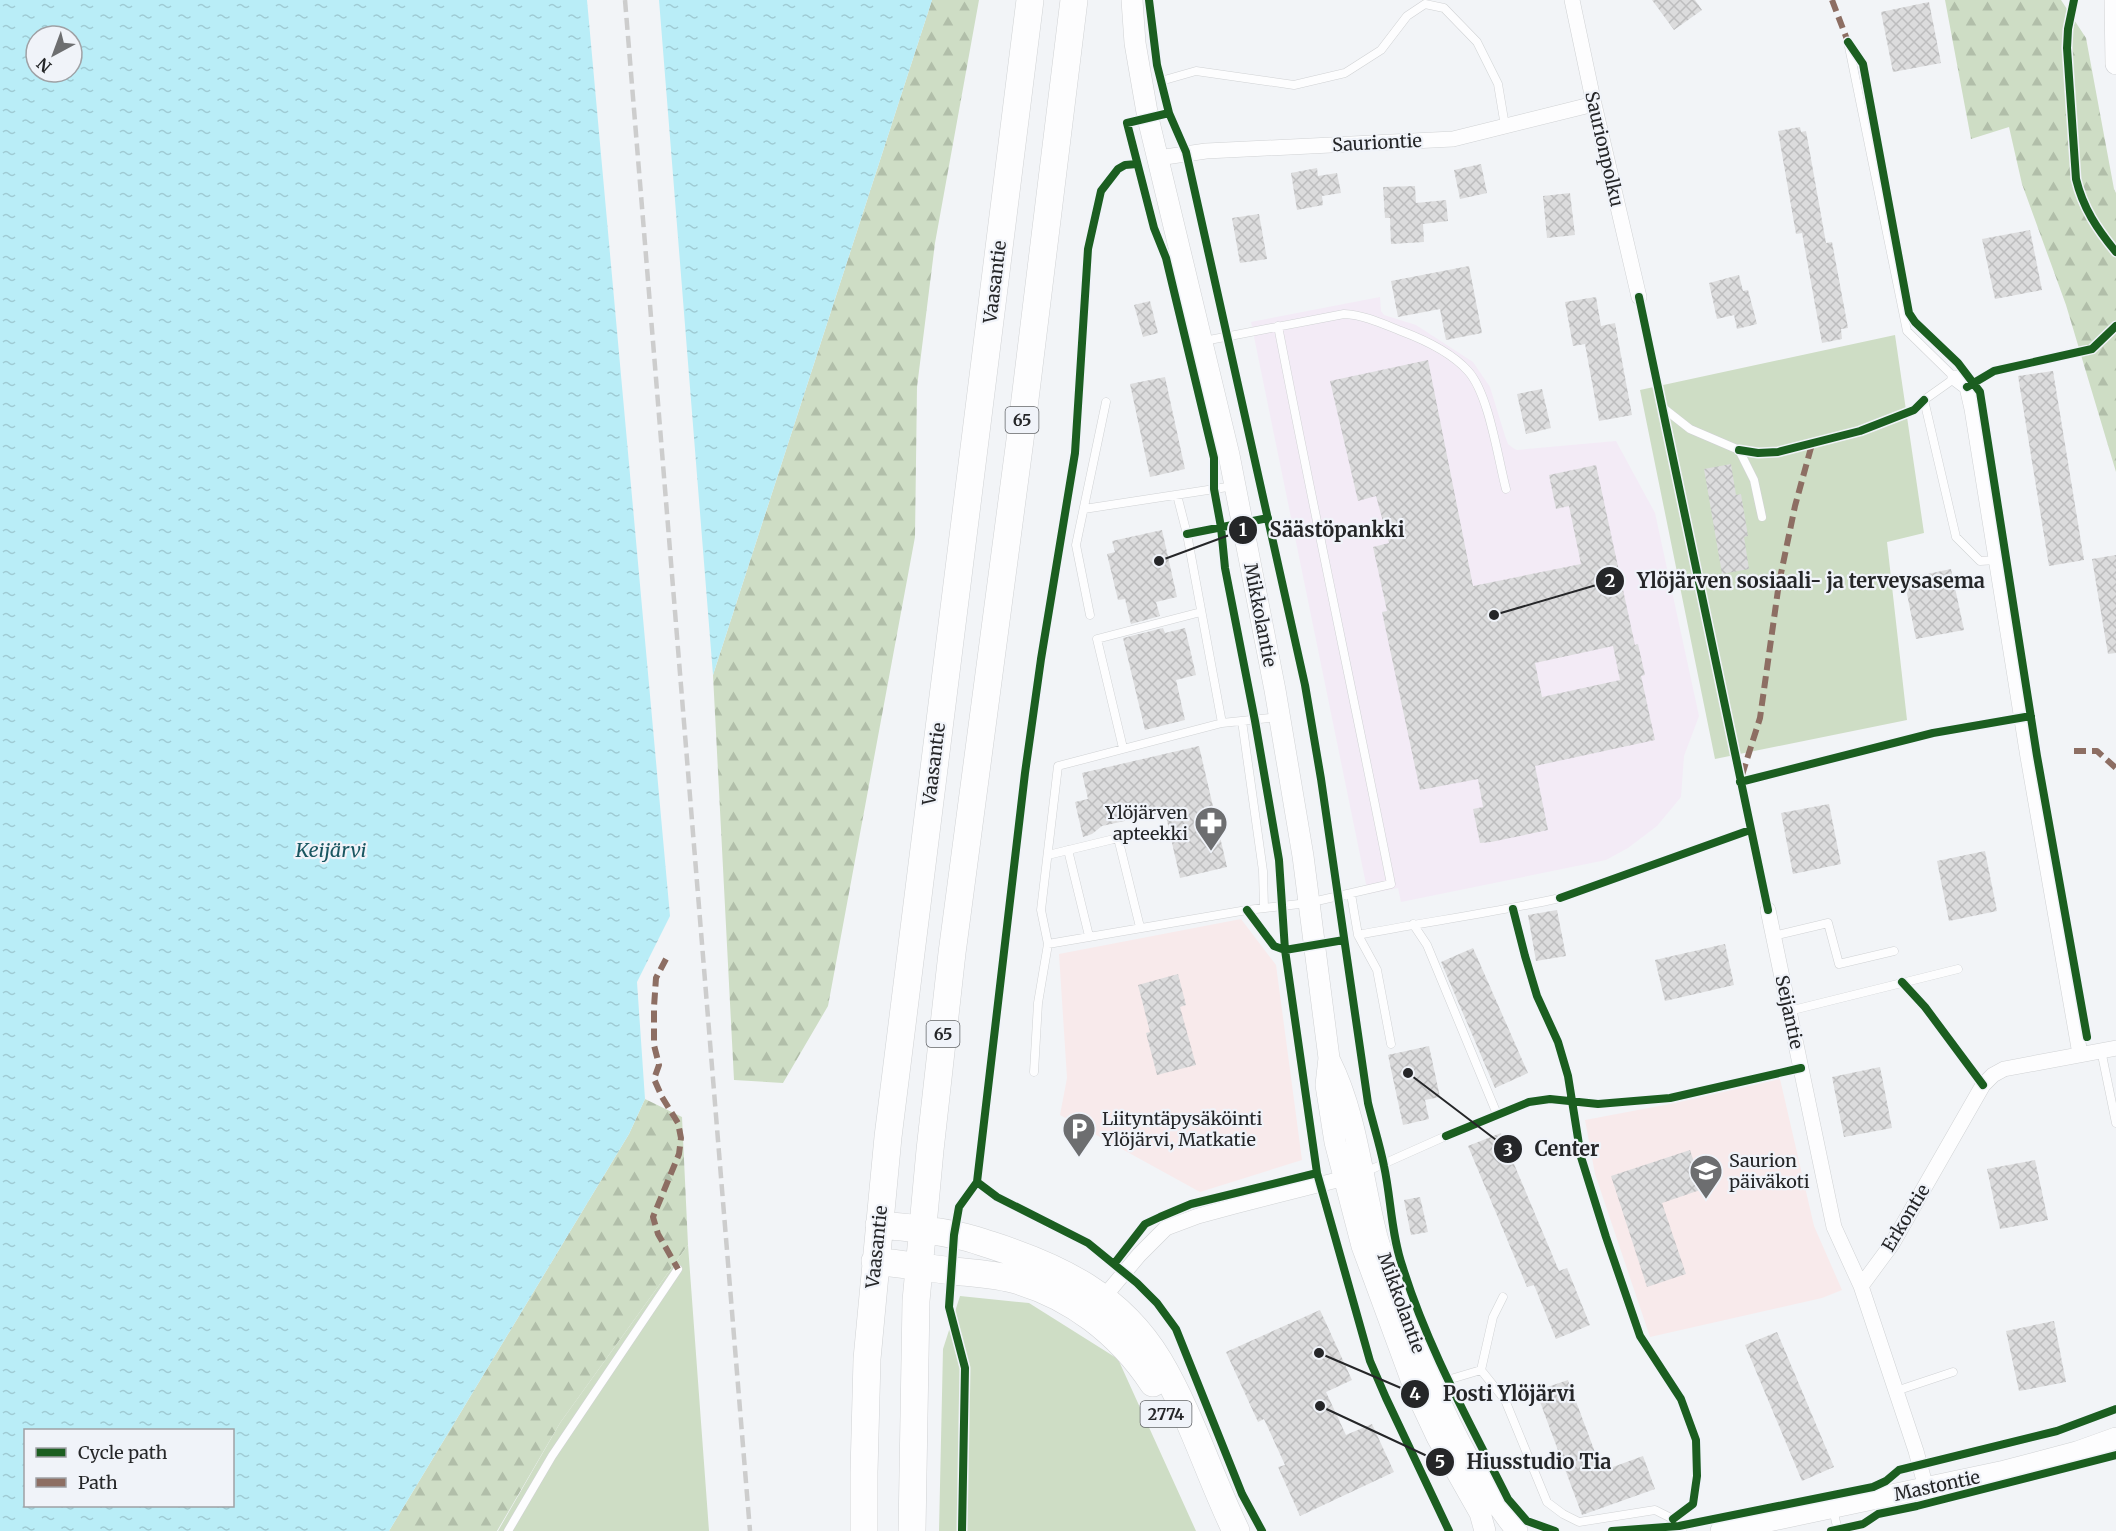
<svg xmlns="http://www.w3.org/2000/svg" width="2116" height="1531" viewBox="0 0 2116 1531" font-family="Merriweather,serif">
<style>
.education{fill:#f8eaeb}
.medical{fill:#f3ebf6}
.forest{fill:url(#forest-firs)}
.park{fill:#ceddc5}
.water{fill:url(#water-ripples);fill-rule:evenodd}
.building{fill:url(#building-cross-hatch);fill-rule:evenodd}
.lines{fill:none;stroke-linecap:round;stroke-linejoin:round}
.lane-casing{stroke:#d0d2d4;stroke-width:9}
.street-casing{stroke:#d0d2d4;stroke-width:16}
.secondary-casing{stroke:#d0d2d4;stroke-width:22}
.highway-casing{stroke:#d0d2d4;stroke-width:28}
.lane{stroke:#fdfdfe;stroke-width:8}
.street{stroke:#fdfdfe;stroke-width:15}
.secondary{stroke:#fdfdfe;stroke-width:21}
.highway{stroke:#fdfdfe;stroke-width:27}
.rail{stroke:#cdcdcd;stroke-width:4.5;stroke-dasharray:12 6;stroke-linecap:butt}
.quiet{stroke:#8d6e63;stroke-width:6;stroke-dasharray:12 6;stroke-linecap:butt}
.cycleway-casing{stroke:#f0f3f9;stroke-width:11}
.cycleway{stroke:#1b5e20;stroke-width:8}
.labels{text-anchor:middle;stroke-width:4.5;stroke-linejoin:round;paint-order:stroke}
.shield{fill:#f0f3f9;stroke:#626467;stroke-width:1.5}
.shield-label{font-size:16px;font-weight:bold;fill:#252628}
.street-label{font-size:18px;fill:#252628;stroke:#f0f3f9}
.poi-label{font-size:18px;fill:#252628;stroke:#f0f3f9;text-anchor:start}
.water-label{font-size:20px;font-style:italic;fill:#195660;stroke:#f0f3f9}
.leader{fill:none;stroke:#252628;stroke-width:2}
.callout-dot{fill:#252628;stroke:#f0f3f9;stroke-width:2}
.mark-label{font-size:18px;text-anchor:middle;font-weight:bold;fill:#fff}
.callout-label{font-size:20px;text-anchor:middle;font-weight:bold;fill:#252628;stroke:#f0f3f9;stroke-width:4.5;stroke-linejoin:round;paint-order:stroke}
</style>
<defs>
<pattern id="forest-firs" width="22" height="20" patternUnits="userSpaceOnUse" patternTransform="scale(1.5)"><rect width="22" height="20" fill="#ceddc5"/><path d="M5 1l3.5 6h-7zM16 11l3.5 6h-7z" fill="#b1bea9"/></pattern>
<pattern id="water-ripples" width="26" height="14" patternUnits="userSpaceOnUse" patternTransform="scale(1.5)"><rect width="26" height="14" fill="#b9edf7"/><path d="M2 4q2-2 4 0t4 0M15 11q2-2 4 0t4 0" fill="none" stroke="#9fcbd4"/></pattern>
<pattern id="building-cross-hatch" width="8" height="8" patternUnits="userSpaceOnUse" patternTransform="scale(1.5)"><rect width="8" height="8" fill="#dcdcdd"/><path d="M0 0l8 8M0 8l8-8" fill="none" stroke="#bdbdbe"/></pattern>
</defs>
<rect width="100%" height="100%" fill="#f2f4f7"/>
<path class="education" d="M1241 919 1276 965 1302 1160 1200 1192 1060 1115 1067 1078 1059 954Z
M1780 1079 1814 1226 1842 1290 1822 1298 1650 1337 1595 1174 1585 1120 1675 1103Z"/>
<path class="medical" d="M1380 297 1381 311 1384 315 1416 325 1473 362 1490 387 1505 436 1508 444 1513 448 1517 450 1616 441 1655 513 1699 716 1684 756 1681 797 1657 826 1628 848 1606 860 1401 902 1398 888 1368 894 1251 322Z"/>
<path class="forest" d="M932 0H979L935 243 917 387 915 537 828 1006 783 1083 734 1080 713 675Z
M1945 0H2061L2086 38 2114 189 2116 193V472L2066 305 2022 184 2009 127 1971 139Z
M645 1099 682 1117 688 1245 560 1423 497 1531H389L629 1134Z"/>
<path class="park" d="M1895 335 1924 533 1887 542 1907 720 1715 759 1640 390Z
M688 1245 709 1531H498L560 1423Z
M960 1296 1029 1303 1118 1359 1196 1531H939L943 1349Z"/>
<path class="water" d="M0 0H587L670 916 637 982 645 1099 629 1134 389 1531H0ZM36 36H72V72H36ZM26 1430H232V1506H26Z
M659 0H932L713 675Z"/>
<path class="building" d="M1652 0H1695L1702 10 1674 30Z
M1929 2 1941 63 1893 72 1881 12Z
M1800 127 1801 132 1806 131 1826 243 1832 242 1848 328 1841 329 1842 339 1822 343 1802 233 1796 234 1778 131Z
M1481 164 1487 193 1460 199 1454 170Z
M1317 168 1318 176 1337 173 1341 193 1322 196 1323 205 1297 210 1291 173Z
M1415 186 1416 203 1446 200 1448 221 1423 224 1424 242 1391 244 1390 218H1385L1383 187Z
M1570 193 1575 235 1547 238 1543 196Z
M1259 214 1267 259 1240 263 1232 218Z
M2030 230 2042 290 1995 299 1982 239Z
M1469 266 1482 333 1446 340 1440 309 1398 317 1391 281Z
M1739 275 1743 291 1748 290 1757 324 1737 329 1734 315 1717 319 1709 283Z
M1596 297 1601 326 1615 323 1632 415 1599 421 1585 344 1573 346 1565 302Z
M1150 301 1158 333 1143 337 1134 305Z
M1428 360 1473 586 1581 564 1569 506 1556 509 1549 475 1596 465 1635 645 1638 644 1645 675 1641 676 1655 740 1535 766 1548 830 1491 842 1480 843 1473 809 1483 807 1478 779 1420 790 1382 612 1387 611 1373 547 1389 543 1376 496 1358 501 1330 381ZM1613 646 1620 680 1542 697 1535 663Z
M2053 371 2084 560 2049 566 2018 376Z
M1165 377 1185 469 1150 477 1130 384Z
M1542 389 1551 428 1526 434 1517 394Z
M1731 464 1736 495 1741 494 1748 536 1744 537 1749 569 1722 574 1704 469Z
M1162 530 1177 597 1156 602 1160 616 1131 624 1125 599 1118 600 1107 554 1115 552 1112 541Z
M2116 555V653L2108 654 2092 559Z
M1951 569 1964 630 1916 639 1904 579Z
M1163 628 1165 633 1185 628 1196 675 1176 680 1185 720 1145 730 1123 638Z
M1199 746 1227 867 1180 878 1165 812 1102 826 1092 834 1083 837 1075 802 1088 799 1082 773Z
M1829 804 1841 864 1793 874 1781 813Z
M1985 851 1997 911 1949 921 1937 861Z
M1557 910 1566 956 1536 961 1528 915Z
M1725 944 1734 985 1665 1001 1655 960Z
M1473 948 1528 1073 1495 1088 1441 962Z
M1178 974 1186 1005 1180 1007 1196 1065 1157 1075 1146 1033 1150 1032 1138 985Z
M1429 1046 1440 1097 1425 1100 1429 1119 1403 1125 1388 1055Z
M1880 1067 1892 1128 1844 1137 1832 1077Z
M1501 1133 1559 1271 1567 1268 1590 1325 1556 1339 1534 1285 1527 1287 1468 1146Z
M1690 1150 1703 1189 1662 1203 1686 1274 1647 1287 1611 1176Z
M2035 1160 2048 1220 2000 1229 1987 1169Z
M1420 1197 1428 1232 1411 1235 1404 1200Z
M1320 1310 1352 1380 1326 1392 1346 1435 1372 1424 1394 1472 1300 1516 1278 1467 1285 1465 1264 1419 1258 1422 1226 1352Z
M2054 1321 2066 1382 2019 1391 2006 1331Z
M1777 1332 1834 1467 1802 1481 1745 1345Z
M1568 1380 1602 1471 1643 1456 1655 1489 1582 1515 1536 1391Z"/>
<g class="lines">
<g class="lane-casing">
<path id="lane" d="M1848 42 1907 331 1955 378 1924 400 1956 537 1980 561 1996 560
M1161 81 1196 71 1294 85 1345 73 1381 50 1407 16 1425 4 1444 8 1477 42 1498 84 1505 126
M1639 297 1662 407 1690 429 1739 450 1754 480 1762 517
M1204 341 1344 314C1365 315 1383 324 1401 331 1425 340 1451 352 1468 371 1489 394 1498 459 1506 489
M1177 495 1187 534 1222 723
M1084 509 1234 486
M1090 615 1076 545 1106 402
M1242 721 1263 871 1264 908
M1123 748 1097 639 1201 612
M1068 850 1089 936
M1048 855 1118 838 1140 927
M1351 894 1358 935C1425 922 1493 913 1560 898
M1413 924 1427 945 1497 1114
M1358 935 1377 970 1391 1044
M1773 936 1828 923 1839 964 1894 951
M1048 944 1247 910 1308 903 1391 884C1354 698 1314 513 1278 326
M1789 1011 1958 969
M2101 1050 2116 1123
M1034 1072 1038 1003 1048 944 1041 910 1058 766 1222 723 1279 717
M1363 1173 1446 1136
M1481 1370 1493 1317 1503 1297
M1434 1384 1481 1370 1505 1400 1547 1502 1563 1514 1579 1522 1655 1510 1673 1519 1682 1531
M1896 1391 1953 1372
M1833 1509 1838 1531
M508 1531 552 1456 678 1269"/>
</g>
<g class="street-casing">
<path id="street" d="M1572 0 1594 104 1639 297
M1158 158 1206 151 1453 139 1594 104
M1955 378 1967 387 1972 409 2028 757 2080 1054
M1768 910 1834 1227 1861 1286
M1098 1304 1139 1255 1166 1228 1198 1216 1235 1206 1353 1176
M1926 1488 1916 1451 1861 1286 1892 1244 1983 1085 1993 1075 2004 1069 2116 1048"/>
</g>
<g class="secondary-casing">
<path id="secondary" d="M1132 0 1135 43 1148 118 1229 455 1275 690 1303 856 1329 1058 1326 1085 1335 1142 1362 1246 1415 1390 1437 1437 1480 1513 1485 1531
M2115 0 2116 64
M1330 1061C1357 1115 1362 1179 1377 1237 1384 1261 1394 1286 1403 1310 1431 1386 1465 1467 1517 1531
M1721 1531 2005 1471 2077 1452 2116 1438"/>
</g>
<g class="highway-casing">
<path id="highway" d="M879 1225C906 1227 933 1230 960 1236 971 1238 981 1242 991 1245 1060 1267 1120 1296 1159 1361 1191 1415 1209 1475 1236 1531
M875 1261C901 1264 927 1268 953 1271 972 1273 993 1274 1012 1279 1071 1295 1120 1333 1153 1383
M864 1531V1472L867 1359 888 1137 1030 0
M912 1531 916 1301 930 1150 952 953 1020 440 1074 0"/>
</g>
<use href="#lane" class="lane"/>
<use href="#street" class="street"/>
<use href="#secondary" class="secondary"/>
<use href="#highway" class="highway"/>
<path class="rail" d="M625 0C667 510 708 1021 750 1531"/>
<path class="quiet" d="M1832 0 1848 42
M2074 751H2097L2116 768
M1742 775 1760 718 1779 583 1795 506 1812 444
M666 959 656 978 654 1007V1045L659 1065 654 1079 662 1097 678 1123 681 1138 679 1154 653 1217 658 1234 678 1269"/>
<g class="cycleway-casing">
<path id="cycleway" d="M1149 0 1157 65 1169 113 1186 152 1305 685 1321 779 1368 1103C1373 1124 1380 1145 1384 1166 1391 1198 1391 1233 1402 1265 1427 1347 1470 1423 1508 1499L1527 1521 1555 1531
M2074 0 2068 29 2067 48 2076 179C2083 208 2097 229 2116 252
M1848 42 1863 64 1909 313 1915 322 1958 363 1980 392 2037 756 2087 1037
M1169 113 1127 123 1154 228 1166 258 1214 458V489L1221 527 1225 568 1255 721 1279 860 1285 950 1317 1173 1370 1361 1386 1398 1449 1531
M1639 297 1768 910
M1967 387 1994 371 2092 349 2116 326
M1739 450 1758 453 1778 452 1860 431 1914 410 1924 400
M1187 534 1268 518
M1740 782 1933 733 2031 716
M1560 898 1750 830
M1513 909 1525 956 1537 996 1558 1042 1568 1076 1581 1157 1606 1237 1640 1336 1681 1399 1696 1440 1697 1476 1693 1504 1673 1519
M1247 910 1274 946 1285 950 1344 940
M1902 982 1925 1007 1983 1085
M1446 1136 1529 1102 1550 1099 1598 1104 1670 1098 1801 1068
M977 1182 997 1197 1088 1243 1137 1283 1157 1303 1176 1329 1242 1494 1262 1531
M1114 1264 1145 1224 1160 1217 1191 1204 1317 1173
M962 1531 965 1368 949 1307 954 1235 959 1207 977 1182 1025 773 1041 659 1075 453 1088 249 1101 191 1118 169 1125 165 1137 164
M1612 1531 1679 1526 1873 1487 1886 1481 1899 1470 2057 1431 2116 1409
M1831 1531 1863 1524 1878 1514 1917 1506 2116 1455"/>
</g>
<use href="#cycleway" class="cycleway"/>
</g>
<defs>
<g id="pharmacy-pin" transform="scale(1.725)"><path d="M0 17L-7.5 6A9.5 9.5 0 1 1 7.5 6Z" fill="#6d6e70" stroke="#f0f3f9"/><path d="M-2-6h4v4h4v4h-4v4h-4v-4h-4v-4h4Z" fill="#fff"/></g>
<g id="parking-pin" transform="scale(1.725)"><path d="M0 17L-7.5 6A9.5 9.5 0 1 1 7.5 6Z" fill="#6d6e70" stroke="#f0f3f9"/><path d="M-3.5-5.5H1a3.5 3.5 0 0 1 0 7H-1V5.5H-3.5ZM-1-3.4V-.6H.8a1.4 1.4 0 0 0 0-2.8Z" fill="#fff"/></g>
<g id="school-pin" transform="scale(1.725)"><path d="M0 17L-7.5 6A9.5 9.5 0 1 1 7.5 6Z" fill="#6d6e70" stroke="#f0f3f9"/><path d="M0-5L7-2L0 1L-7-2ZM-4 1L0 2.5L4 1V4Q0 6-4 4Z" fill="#fff"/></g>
</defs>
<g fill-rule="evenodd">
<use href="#pharmacy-pin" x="1211" y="823"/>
<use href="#parking-pin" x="1079" y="1129"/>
<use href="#school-pin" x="1706" y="1171"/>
</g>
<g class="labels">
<g class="shield">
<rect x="1005.5" y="407" width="33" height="26" rx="4.5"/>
<rect x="926.5" y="1021" width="33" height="26" rx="4.5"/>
<rect x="1140.5" y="1401" width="51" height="26" rx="4.5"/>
</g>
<g class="shield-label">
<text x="1022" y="426">65</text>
<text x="943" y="1040">65</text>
<text x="1166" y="1420">2774</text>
</g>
<g class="street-label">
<text transform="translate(1377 143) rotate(-3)" y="6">Sauriontie</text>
<text transform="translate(1604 149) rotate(77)" y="6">Saurionpolku</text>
<text transform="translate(995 282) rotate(-83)" y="6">Vaasantie</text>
<text transform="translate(1260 615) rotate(79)" y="6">Mikkolantie</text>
<text transform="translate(934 764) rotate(-83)" y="6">Vaasantie</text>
<text transform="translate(1789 1012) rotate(78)" y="6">Seijantie</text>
<text transform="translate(1906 1218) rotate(-59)" y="6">Erkontie</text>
<text transform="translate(877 1247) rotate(-84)" y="6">Vaasantie</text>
<text transform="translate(1401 1303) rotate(70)" y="6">Mikkolantie</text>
<text transform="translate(1937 1486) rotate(-12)" y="6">Mastontie</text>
</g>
<g class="poi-label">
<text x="1188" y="819" text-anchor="end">Ylöjärven<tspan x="1188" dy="21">apteekki</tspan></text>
<text x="1102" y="1125">Liityntäpysäköinti<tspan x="1102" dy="21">Ylöjärvi, Matkatie</tspan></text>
<text x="1729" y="1167">Saurion<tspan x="1729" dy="21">päiväkoti</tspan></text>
</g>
<g class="water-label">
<text x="331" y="857">Keijärvi</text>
</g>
</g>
<path class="leader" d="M1159 561L1243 530M1494 615L1610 581M1408 1073L1508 1149M1319 1353L1415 1394M1320 1406L1440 1462"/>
<g class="callout-dot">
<circle cx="1159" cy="561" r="6"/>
<circle cx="1494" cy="615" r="6"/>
<circle cx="1408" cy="1073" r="6"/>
<circle cx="1319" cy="1353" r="6"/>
<circle cx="1320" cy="1406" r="6"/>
<circle cx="1243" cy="530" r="15"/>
<circle cx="1610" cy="581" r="15"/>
<circle cx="1508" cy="1149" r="15"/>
<circle cx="1415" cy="1394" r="15"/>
<circle cx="1440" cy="1462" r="15"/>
</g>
<g class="mark-label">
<text x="1243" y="536">1</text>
<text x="1610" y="587">2</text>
<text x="1508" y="1156">3</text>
<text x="1415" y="1400">4</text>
<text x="1440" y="1468">5</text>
</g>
<g class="callout-label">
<text x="1337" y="537">Säästöpankki</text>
<text x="1811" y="588">Ylöjärven sosiaali- ja terveysasema</text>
<text x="1567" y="1156">Center</text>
<text x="1509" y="1401">Posti Ylöjärvi</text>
<text x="1539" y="1469">Hiusstudio Tia</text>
</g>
<rect x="24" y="1429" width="210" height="78" fill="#f0f3f9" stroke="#9fa1a5" stroke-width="1.5"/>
<rect x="36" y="1448" width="30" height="9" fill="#1b5e20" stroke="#9fa1a5" stroke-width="1.5"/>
<text x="78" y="1459" font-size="18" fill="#252628">Cycle path</text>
<rect x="36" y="1478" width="30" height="9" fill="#8d6e63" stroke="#9fa1a5" stroke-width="1.5"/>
<text x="78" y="1489" font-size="18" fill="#252628">Path</text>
<g transform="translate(54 54) rotate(221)"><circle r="28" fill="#f0f3f9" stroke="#9fa1a5" stroke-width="1.5"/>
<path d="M0-4.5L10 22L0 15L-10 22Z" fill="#6d6e70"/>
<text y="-9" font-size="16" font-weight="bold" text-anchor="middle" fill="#252628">N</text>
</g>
</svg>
